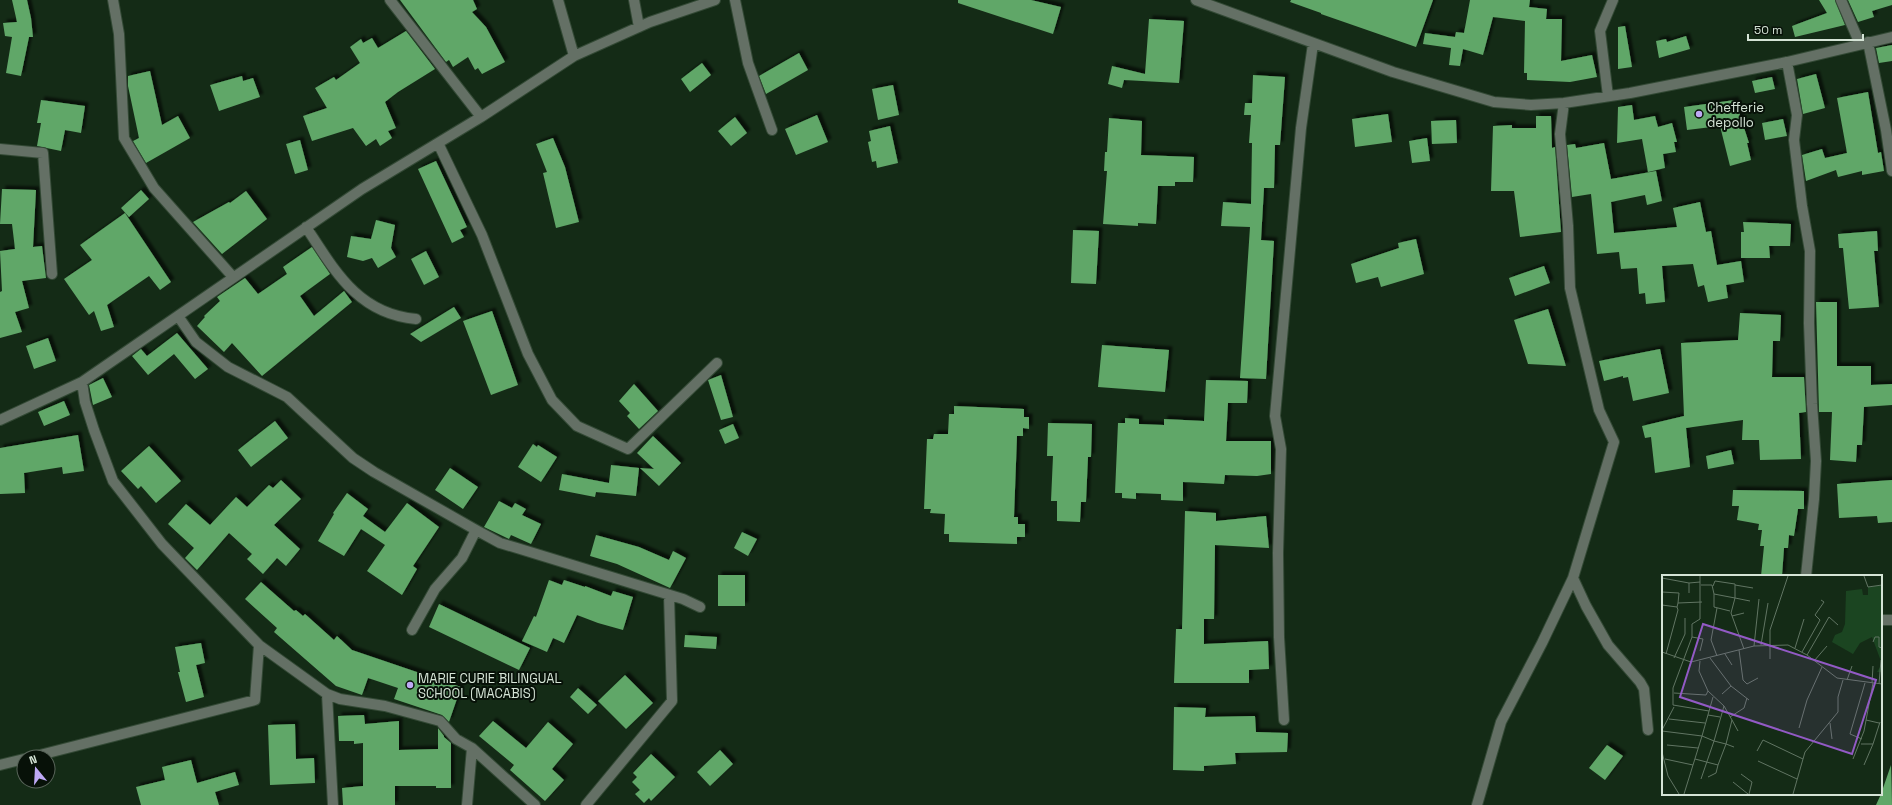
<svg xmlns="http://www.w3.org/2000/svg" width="1892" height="805" viewBox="0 0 1892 805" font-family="'Space Grotesk',sans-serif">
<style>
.building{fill:#60a768;filter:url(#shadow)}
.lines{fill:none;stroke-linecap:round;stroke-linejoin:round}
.minor-casing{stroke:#334935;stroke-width:12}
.minor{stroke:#647065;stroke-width:10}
.poi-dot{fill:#bea9f5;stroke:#071108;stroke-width:1.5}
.labels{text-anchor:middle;stroke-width:4;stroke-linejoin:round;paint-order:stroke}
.poi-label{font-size:13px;fill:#d5e4d6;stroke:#071108;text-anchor:start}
.inset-road{fill:none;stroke:#617563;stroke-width:1}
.view{fill:#925ac5;fill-opacity:0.15;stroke:#925ac5;stroke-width:2}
.inset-edge{fill:none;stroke:#d5e4d6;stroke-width:2}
</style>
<defs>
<filter id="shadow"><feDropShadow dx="3.5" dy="-3.5" stdDeviation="1" flood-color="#0009"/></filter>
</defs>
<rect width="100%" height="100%" fill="#142b16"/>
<path class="building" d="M12 0H27L31 18 33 37H29L21 76 6 73 12 37 5 36 3 23 17 22Z
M400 0H473L477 9 472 12 486 27 505 62 482 74 478 68 475 70 468 57 453 67 449 60 446 62Z
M958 0H1031L1061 7 1053 34 958 3Z
M1291 0H1433L1416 47 1321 14V13L1290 2Z
M1470 0H1530L1529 7 1547 9 1546 19H1562L1561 61 1592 55 1597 77 1570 82 1527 80V73H1524L1525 21 1493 17 1483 55 1463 49 1460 66 1449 65 1451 48 1423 44 1425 33 1455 37 1456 32 1464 33Z
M1819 0H1835L1845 25 1795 37 1792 26 1827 13Z
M1848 0H1892V5L1872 11 1874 17 1858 22Z
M1149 19 1184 21 1179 83 1124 80 1122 88 1108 84 1112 66 1145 74Z
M1625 26 1632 67 1618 69V27Z
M406 31 435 69 398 92 385 102 396 128 388 131 392 138 380 146 376 139 366 146 353 128 312 141 303 116 327 108 315 88 334 77 336 80 360 63 350 47 361 39 363 43 372 38 378 48Z
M1686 36 1690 49 1659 58 1656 41 1666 39 1667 42Z
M1892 45V61L1879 63 1876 48Z
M799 53 808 70 766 94 759 76Z
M702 63 711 75 690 92 681 79Z
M150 71 162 125 178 116 190 138 146 163 133 141 139 138 128 86V76Z
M1816 74 1825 108 1803 114 1797 79Z
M1253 75 1285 77 1280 145H1275L1274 188H1264L1261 240 1274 241 1266 379 1240 378 1250 227 1221 226 1223 202 1251 204 1252 143H1249L1251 115H1244L1245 103H1252Z
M242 76 243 81 253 78 260 97 219 111 210 85Z
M1772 77 1775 89 1755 93 1752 81Z
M893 85 899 115 878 120 872 89Z
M1868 92 1878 153 1881 152 1884 171 1862 175V171L1838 177 1836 170 1806 181 1802 155 1822 149 1825 158 1847 153 1837 98Z
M41 100 85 106 81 133 65 130 61 151 37 146 41 123H37Z
M1735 100 1749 143H1747L1751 160 1730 166 1720 126 1687 130 1684 107Z
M1632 105 1634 120 1655 116 1658 127 1672 123 1677 142H1674L1676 152 1663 154 1665 168 1648 172 1642 139 1617 143 1618 107Z
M1388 114 1392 142 1355 147 1352 119Z
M817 115 828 142 796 155 785 129Z
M1536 116H1551L1552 148 1555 147 1561 232 1520 237 1514 191H1491L1493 126 1512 125V128H1536Z
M735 117 747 133 731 146 718 131Z
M1109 118 1142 121 1141 155 1194 157 1193 182H1175V186H1158L1156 224 1138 223V226L1103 224 1107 171H1104L1105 152H1107Z
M1783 119 1787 136 1765 140 1762 123Z
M1456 120 1457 143 1432 144 1431 121Z
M890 126 898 163 877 168 876 161 872 162 868 142 871 141 869 131Z
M553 138 565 167 579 222 556 228 543 173 547 172 536 144Z
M1427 138 1430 161 1412 163 1409 141Z
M300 140 308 170 295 174 286 144Z
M1604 143 1611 179 1656 171 1662 201 1647 205 1645 195 1611 202 1614 233 1677 227 1673 208 1700 202 1706 232 1711 231 1717 265 1741 261 1744 282 1726 285 1728 298 1708 302 1704 285 1698 287 1693 264 1662 266 1665 302 1646 304 1645 293 1639 294 1637 268 1621 269 1619 252 1597 254 1591 194 1572 197 1567 145 1575 144 1576 148Z
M436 161 467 227 460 230 464 237 452 243 418 169Z
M2 189 36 190 33 247 42 246 46 278 22 281 29 308 15 312 22 332 0 338V292L2 291 0 251 15 249 12 224H0Z
M141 190 149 199 129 217 121 208Z
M246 191 267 219 222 254 193 222 229 202 230 203Z
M125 213 171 282 160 290 149 276 107 305 114 327 101 331 94 311 89 315 64 279 92 260 80 245Z
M376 220 395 225 391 248 396 257 378 268 372 258 363 261 347 257 351 236 371 239Z
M1743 222 1791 224 1790 246H1769L1770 258H1741V232H1744Z
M1073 230 1099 231 1096 284 1071 283Z
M1877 231 1878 251H1874L1879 307 1849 309 1843 248H1839L1838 234Z
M1416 239 1424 274 1381 287 1378 277 1356 283 1351 264 1399 248 1398 243Z
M312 247 330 274 300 296 314 316 344 291 352 302 262 376 232 343 224 352 197 326 205 317 204 316 220 301 217 297 245 278 258 294 287 274 283 267Z
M426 251 439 277 424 285 411 259Z
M1544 266 1550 283 1515 296 1509 278Z
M1816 302H1837V366H1871V385L1892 384V405L1864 407 1862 445H1857L1856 462 1830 460 1832 412H1819Z
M454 307 461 318 421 342 410 334Z
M1548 309 1566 366 1528 364 1514 320Z
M492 311 518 385 491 395 463 321Z
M1740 313 1781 315 1780 341H1773L1772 377H1804L1806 412 1799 413 1801 459 1760 460 1759 440H1742L1743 420 1686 428 1690 467 1655 473 1651 437 1645 438 1642 426 1684 416 1681 343 1738 340Z
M177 333 208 369 195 379 174 354 148 375 132 356 141 349 147 356Z
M48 338 56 361 34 369 26 346Z
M1102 345 1169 350 1165 392 1098 387Z
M1660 349 1669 393 1633 401 1628 377 1623 378V376L1604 381 1599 361Z
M721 375 733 417 721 420 708 380Z
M103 378 112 397 93 405 89 385Z
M1206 380 1248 381 1247 403H1228L1226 441H1271V474L1257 476 1225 475 1224 484 1183 482V501L1161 500V494L1136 493V499L1122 498V493H1115L1118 423H1125V418L1139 419V424L1164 425V419L1204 421Z
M634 384 658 411 639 429 627 416 630 413 619 401Z
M64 401 70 415 44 426 38 412Z
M954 406 1024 409V417H1029V429L1023 428V436H1017L1014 517H1018V524H1025V537H1017V544L949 542V534H944L945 514 930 513 931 509H924L927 439H933L934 434H948L949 414H954Z
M275 421 288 438 251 467 238 450Z
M1048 423 1092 424 1091 457H1088L1086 502H1081L1080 522 1057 521V501H1051L1053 456H1047Z
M733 424 739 438 725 444 719 430Z
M78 435 84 471 63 474 62 467 24 473 25 493 0 494V448Z
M653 436 681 463 659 486 640 468 654 469 637 453Z
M533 444 537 447 538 445 557 457 541 482 518 467Z
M149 446 181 481 156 503 141 486 138 489 121 471Z
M1731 450 1734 464 1708 469 1706 456Z
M611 465 639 468 636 496 596 492 595 497 559 490 562 474 609 483Z
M450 468 478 487 463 509 435 490Z
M281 480 301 499 274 525 300 549 286 566 277 558 263 574 247 559 252 554 229 533 197 570 185 558 194 548 168 524 186 504 210 525 236 497 247 507 269 485 273 488Z
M1892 480V522L1878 523 1877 516 1839 518 1837 484Z
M1733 490 1804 491V509H1798L1794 536 1789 535 1788 548H1784L1782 576H1761L1764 546H1760L1762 530H1758L1759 524 1737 520 1739 506H1732Z
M347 493 368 509 363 516 385 532 407 503 439 527 413 566 417 569 402 595 367 571 385 545 361 529 344 556 318 541 334 514 333 513Z
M499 501 512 508 515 503 526 509 522 515 541 524 531 544 511 535 509 539 484 527Z
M1185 511 1216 513V521L1266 516 1269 548 1215 545 1214 619H1204V644L1268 641 1269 669 1249 670V683H1174L1176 629H1182Z
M742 532 757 539 748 556 734 548Z
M596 535 639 547 669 560 673 551 686 558 670 588 617 564 590 556Z
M718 575H745V606H718Z
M549 580 562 585 564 580 585 587V586L611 596 613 591 633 597 623 630 598 623 577 615 564 643 553 638 547 652 522 641 534 616 536 617Z
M261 582 294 611 296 610 303 616 305 614 334 640 337 636 352 650 461 687 449 722 442 715 394 699 398 688 368 678 362 695 336 686 274 632 277 628 245 599Z
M439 604 530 648 519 670 429 627Z
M685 635 717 637 716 649 684 647Z
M201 643 205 663 196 665 204 697 186 702 178 672H180L175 647Z
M625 675 653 703 626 729 598 701Z
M578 688 597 705 588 714 570 697Z
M1174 707 1206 708 1205 717 1255 716 1256 732 1288 733 1287 752 1235 753 1236 764 1204 766V771L1173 770Z
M364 715 365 724 399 721V750L438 749V728L444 736V737L451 743V788H436V786H395V805H343L342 788 363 786V743L354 744V741H339L338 716Z
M493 721 526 748 548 722 573 744 552 769 564 780 545 801 510 770 514 765 479 736Z
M295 724 296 759 314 758 315 783 270 785 268 725Z
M1607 745 1623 756 1605 780 1589 768Z
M720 750 733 764 710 786 697 772Z
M651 754 675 777 651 801 649 798 644 803 635 794 640 790 632 782 637 777 633 773Z
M191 760 197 783 235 772 239 785 215 792 219 805H141L136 787 165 780 162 767Z
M1891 765 1892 805H1876L1881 794Z"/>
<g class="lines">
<g class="minor-casing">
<path id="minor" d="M113 0 119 34 124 138 154 188 233 277
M390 0 481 117
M558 0 574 56
M634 0 639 27
M735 0 748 63 772 130
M1196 0 1393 72 1494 102 1531 105 1564 103 1630 93 1787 62 1892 37
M1841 0 1860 44
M1868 42 1886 130 1892 171
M1787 62 1797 115 1794 140 1802 206 1810 251 1809 323 1812 404 1816 461 1814 499 1806 576
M1608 96 1600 31 1613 0
M438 143 482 235 528 354 552 400 577 426 628 449 717 363
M0 149 43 153 52 274
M306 227C335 271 358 314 416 319
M178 316 196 342 228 367 287 397 353 458 374 472 476 530 500 543 517 548 683 599 700 607
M82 382 85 402 94 430 113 481 162 544 259 645 327 694 340 699 385 706 440 721 456 739 472 748 467 805
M0 420 82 382 362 189 481 117 574 56 650 22 715 0
M1573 578 1586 606 1608 645 1640 682 1644 689 1648 730
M1881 620H1892
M412 630 435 589 462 558 476 530
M327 694 333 805
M1284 720 1279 637 1278 553 1281 449 1275 416 1301 128 1313 44
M472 748 535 805
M32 757 255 700 259 645
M0 765 24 759
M586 805 672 701 669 595
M1477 805 1501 722 1542 643 1573 578 1614 442 1599 410 1570 288 1568 226 1560 134 1564 103"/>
</g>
<use href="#minor" class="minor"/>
</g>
<g class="poi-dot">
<circle cx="1699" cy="114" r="4"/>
<circle cx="410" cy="685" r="4"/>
</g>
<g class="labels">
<g class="poi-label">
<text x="1707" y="112">Chefferie<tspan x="1707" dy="15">depollo</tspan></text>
<text x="418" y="683">MARIE CURIE BILINGUAL<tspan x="418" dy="15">SCHOOL (MACABIS)</tspan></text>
</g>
</g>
<g transform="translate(1662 575)">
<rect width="220" height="220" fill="#142b16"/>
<path d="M220 10V97H215L220 89 210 62 198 68 191 79 170 67 173 60 180 57 183 49 184 16 200 14 201 20H206V12Z" fill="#1b4521"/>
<path class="inset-road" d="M38 1V44L30 49V62L11 113V130L47 136M202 1 206 12 220 10M0 3 27 8M39 10H50L52 19 73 23 69 38 82 74M73 10 91 13M51 11 53 6 73 9V23L88 26M0 17 17 18 16 28M27 18V8L38 7M52 19V32L68 36M0 30 15 32 16 35 4 79M15 32 16 28 40 27M70 41 82 38M30 62 41 64 38 76M211 67 213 62H217V72L220 73M99 70 106 28M92 71 97 24M133 73 142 44M77 75 81 105 85 109 96 103M0 77 29 87 92 71 126 70 145 80 175 103 220 109M140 77 158 45 153 40 162 27 159 25M63 79 70 90M145 80 167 42 176 50M55 81 49 65 55 33M12 83 23 59V43M48 83 69 111 87 125M108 84V55L126 1M152 86 165 71M185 105 190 91M210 108 211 91M217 109 219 85M12 118 44 120 46 116M60 119 69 111M62 131 70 145 64 169 72 172M46 140 58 142M68 142 82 133 85 123M7 144 43 148M70 145 76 156M204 145 217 148M168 148 170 164M137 153 145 125 160 92M0 155 12 132M0 156 40 161 51 122M200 164 188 159 203 108M199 169H211L218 147M5 170 36 173M95 176 101 165 141 184M0 177 6 201 17 219M3 184 31 190M33 184 56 190 64 169 52 166 62 131 46 116 37 96 38 86M191 184 202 156 211 108M96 186 135 204M202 190 211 169M79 199 90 207 87 219M46 202 54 198 56 190M71 207 86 219M22 219 40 161 52 166 39 204M131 219 143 177 176 137V122L181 105"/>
<path class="view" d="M41 49 214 105 190 179 18 122Z"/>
<rect width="220" height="220" class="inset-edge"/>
</g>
<g transform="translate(36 769) rotate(342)"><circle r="19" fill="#071108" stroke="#59655a"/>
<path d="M0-3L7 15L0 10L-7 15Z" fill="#bea9f5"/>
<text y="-6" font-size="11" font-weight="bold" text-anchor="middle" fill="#d5e4d6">N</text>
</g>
<path d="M1748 34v6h115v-6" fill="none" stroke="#d5e4d6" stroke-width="2"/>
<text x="1754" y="34" font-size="12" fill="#d5e4d6" stroke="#071108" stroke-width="3" paint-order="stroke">50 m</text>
</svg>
